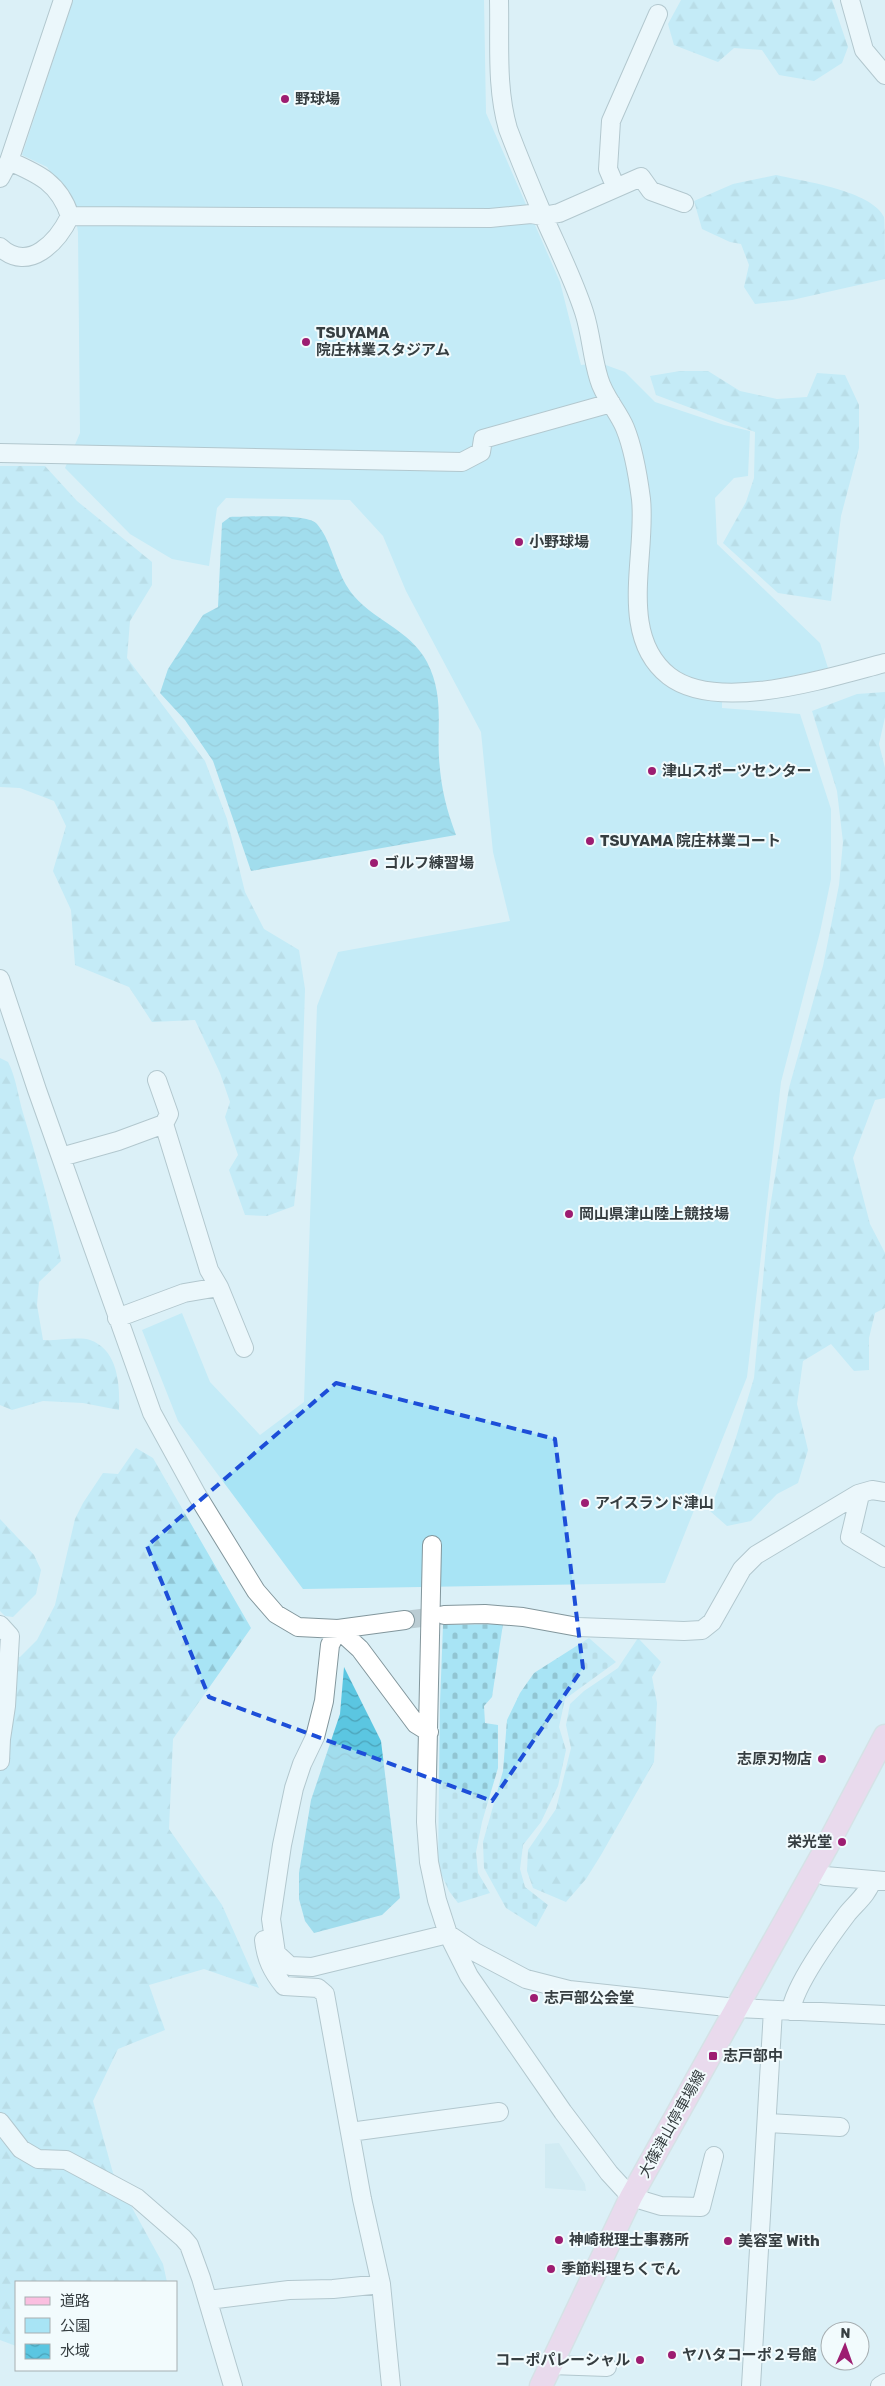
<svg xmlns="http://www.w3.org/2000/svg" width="885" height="2386" viewBox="0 0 885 2386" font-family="Rubik,'Noto Sans JP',sans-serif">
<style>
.built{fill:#c6e4ed}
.green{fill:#a8e4f5}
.forest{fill:url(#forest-firs)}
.cemetery{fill:url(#cemetery-stones)}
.water{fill:url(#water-waves)}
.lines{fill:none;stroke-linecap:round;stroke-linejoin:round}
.minor-tunnel{stroke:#baccd3;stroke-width:18;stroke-dasharray:18 9;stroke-linecap:butt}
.minor-casing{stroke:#82969c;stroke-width:20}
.major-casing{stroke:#cfd1d1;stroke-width:25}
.minor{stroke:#fff;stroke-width:18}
.major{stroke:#fabfe0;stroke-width:22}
.marked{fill:none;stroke:#1d4ed8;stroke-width:4;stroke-dasharray:10 6;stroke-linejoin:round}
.poi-dot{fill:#9d1d71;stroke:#f2fbfd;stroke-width:2}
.labels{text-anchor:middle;stroke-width:4;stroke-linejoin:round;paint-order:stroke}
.poi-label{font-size:15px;font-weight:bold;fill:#363e41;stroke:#f2fbfd;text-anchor:start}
.street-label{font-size:15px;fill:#363e41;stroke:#f2fbfd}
</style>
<defs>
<pattern id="forest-firs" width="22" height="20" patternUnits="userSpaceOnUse" patternTransform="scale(1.25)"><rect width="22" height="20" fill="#a8e4f5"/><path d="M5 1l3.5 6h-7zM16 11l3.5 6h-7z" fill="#91c5d3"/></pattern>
<pattern id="cemetery-stones" width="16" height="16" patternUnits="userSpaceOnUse" patternTransform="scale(1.25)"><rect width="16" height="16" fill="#a8e4f5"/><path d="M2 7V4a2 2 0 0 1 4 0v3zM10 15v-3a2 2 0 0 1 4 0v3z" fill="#91c5d3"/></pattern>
<pattern id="water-waves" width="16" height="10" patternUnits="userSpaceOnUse" patternTransform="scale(1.25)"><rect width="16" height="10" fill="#5bc6e1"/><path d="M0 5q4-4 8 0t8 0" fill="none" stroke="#4ca2b8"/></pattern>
</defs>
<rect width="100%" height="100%" fill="#dbf0f7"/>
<path class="built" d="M559 2143 585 2184 586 2191 545 2188V2144Z"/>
<path class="green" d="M73 0H484L486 113 560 282 581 365 600 363 625 372 655 402 724 425 750 431 748 476 734 478 715 498 717 544 820 643 828 668C793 677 760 683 722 684V708L800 714 831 809V879L820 932 781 1082 747 1377 665 1583 303 1589 178 1421 142 1330 182 1313 210 1382 260 1435 304 1402 317 1006 338 952 510 921 493 852 481 732 406 591 383 536 350 500 226 498 217 508 209 566 172 559 130 534 65 468 80 433 78 232 74 207 47 167 22 155Z"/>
<path class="forest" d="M681 0H832L848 47 842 63 814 81 779 75 762 50 734 48 718 62 674 45 668 24Z
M776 175C803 181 872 191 884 217 885 226 885 266 885 279L792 300 755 304 744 287 749 265 741 244 730 242 702 229 694 201 733 184Z
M680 371H708L740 391 777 399 807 397 817 373 845 375 859 405V448L841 516 831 601 778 593 723 543 746 502 754 478 755 432 656 395 650 376Z
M0 466H45L77 501 152 562V585L130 621 127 658 205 761 227 819 245 892 264 929 299 950 305 989 300 1149 294 1206 267 1216 245 1215 229 1170 238 1155 225 1117 230 1102 220 1073 195 1020 152 1022 129 987 75 965 71 910 53 871 66 826 54 801 20 788 0 787Z
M885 692V717L879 744 885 768V1098L875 1100 853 1158 870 1224 885 1253V1308L875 1313 869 1338V1370L854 1371 831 1344 803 1361 797 1404 808 1450 798 1483 777 1494 751 1521 727 1526 710 1511 734 1444 754 1378 769 1214 789 1088 823 966 839 885 843 842 837 791 812 711 857 694Z
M0 1058 8 1062C16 1077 18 1096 23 1113 38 1162 51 1210 61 1261L39 1282 37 1305 43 1340C55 1341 80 1336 90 1340 118 1350 120 1384 119 1410L83 1403 43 1401 12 1410 0 1405Z
M136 1448 153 1458 251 1628 173 1739 169 1829 222 1905 259 1988 204 1969 149 1985 165 2030 118 2049 93 2101 113 2173 163 2264 167 2282H16V2346L0 2340V1657H20L37 1640 55 1605 75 1519 83 1503 103 1473 118 1474Z
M0 1519 34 1555 41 1570 36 1594 13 1617 5 1616 0 1611Z
M638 1638 661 1662 652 1677 657 1703 654 1762 601 1855 586 1879 566 1902 533 1888 527 1871 528 1850 556 1809 571 1748 566 1725 570 1704 584 1691 618 1668Z"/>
<path class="cemetery" d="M503 1624 492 1697 484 1706 485 1723 498 1725V1768L482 1822 476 1852 478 1873 490 1893 458 1903 449 1891 438 1867 440 1703 443 1625Z
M589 1638 616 1662 565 1699 559 1727 566 1750 558 1786 541 1822 523 1845 520 1869 525 1887 548 1905 536 1927 506 1908 484 1868 483 1842 503 1771 507 1720 520 1693 534 1673Z"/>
<path class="water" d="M230 517C247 517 305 513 316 523 319 526 323 532 325 536 334 554 338 574 350 591 371 620 410 629 427 662 444 695 437 723 439 758 441 788 446 808 456 835L251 871 213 761 185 720 160 693 168 669 203 615 218 607 222 523Z
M344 1667 381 1741 400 1898 382 1915 314 1933 305 1921 299 1899V1873L311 1800 340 1714Z"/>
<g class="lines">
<path class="minor-tunnel" d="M405 1620 444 1615"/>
<g class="minor-casing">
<path id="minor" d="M499 0C500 44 496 87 508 129 519 158 531 187 543 215 557 247 573 278 584 312 591 333 592 357 599 379 604 397 618 411 625 428 634 450 638 476 641 499 647 555 617 635 669 676 718 714 831 677 885 663
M850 0 864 50 885 75
M9 161C39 174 59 183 70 216L490 218 531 214 543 216 559 213 641 177 651 191 684 203
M0 178 9 161 63 0
M616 188 608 169 611 121 658 14
M0 247C29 274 58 241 70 216
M0 453 462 462 481 452 483 439 611 403
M0 979 37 1090 152 1413 197 1495 256 1591 276 1614 298 1627 338 1629 405 1620
M157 1080 169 1114 164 1124
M61 1157 118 1141 164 1124 209 1270 219 1287
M117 1318 184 1293 219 1287 244 1348
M858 1494 859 1499 850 1537 885 1558
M432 1545 426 1822 429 1862 437 1900 448 1934 469 1976 563 2112 609 2173 631 2197 661 2206 701 2207 714 2156
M444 1615 485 1614 523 1617 578 1627 684 1631 702 1630 712 1622 742 1569 756 1555 858 1494 872 1490 885 1492
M0 1625 10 1636 6 1706 1 1739 0 1761
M338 1629 330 1645 324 1701 315 1737 302 1764 294 1788 282 1845 271 1919 276 1953 290 1966 312 1967 448 1934 475 1952 526 1979 569 1990 736 2008 885 2015
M338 1629 360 1649 416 1724 429 1732
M813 1871 825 1876 885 1881
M264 1940C266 1959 272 1971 284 1986L318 1988 325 1994 362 2199 381 2284 391 2386
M791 2011C794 1986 831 1935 847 1914 856 1903 868 1894 872 1880
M0 2122 21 2149 38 2159 66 2160 137 2198 183 2238 189 2245 201 2278 233 2386
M768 2123 840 2127
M350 2132 499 2112
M208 2300 289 2290 333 2289 381 2284
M551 2365 607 2367
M751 2386 773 2010
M880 2386 885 2383"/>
</g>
<g class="major-casing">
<path id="major" d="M541 2386 631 2197 826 1848 885 1736"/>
</g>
<use href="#minor" class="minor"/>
<use href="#major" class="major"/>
</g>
<path d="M0 0H885V2386H0ZM336 1383 555 1439 583 1668 492 1801 209 1697 147 1546Z" fill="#dbf0f7" fill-opacity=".55" fill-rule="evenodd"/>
<path class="marked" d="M336 1383 555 1439 583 1668 492 1801 209 1697 147 1546Z"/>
<g class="poi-dot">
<circle cx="285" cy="99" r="5"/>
<circle cx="306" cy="342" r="5"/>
<circle cx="519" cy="542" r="5"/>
<circle cx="652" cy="771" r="5"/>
<circle cx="590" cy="841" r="5"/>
<circle cx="374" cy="863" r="5"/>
<circle cx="569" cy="1214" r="5"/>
<circle cx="585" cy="1503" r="5"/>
<circle cx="822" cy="1759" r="5"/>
<circle cx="842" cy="1842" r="5"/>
<circle cx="534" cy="1998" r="5"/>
<rect x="708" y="2051" width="10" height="10" rx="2.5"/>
<circle cx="559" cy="2240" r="5"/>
<circle cx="728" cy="2241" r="5"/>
<circle cx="551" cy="2269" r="5"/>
<circle cx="672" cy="2355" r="5"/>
<circle cx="640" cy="2360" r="5"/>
</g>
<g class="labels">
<g class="poi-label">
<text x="295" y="104">野球場</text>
<text x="316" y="338">TSUYAMA<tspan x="316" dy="17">院庄林業スタジアム</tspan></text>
<text x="529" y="547">小野球場</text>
<text x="662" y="776">津山スポーツセンター</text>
<text x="600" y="846">TSUYAMA 院庄林業コート</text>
<text x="384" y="868">ゴルフ練習場</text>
<text x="579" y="1219">岡山県津山陸上競技場</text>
<text x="595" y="1508">アイスランド津山</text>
<text x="812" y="1764" text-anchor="end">志原刃物店</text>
<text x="832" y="1847" text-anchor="end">栄光堂</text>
<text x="544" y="2003">志戸部公会堂</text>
<text x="723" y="2061">志戸部中</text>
<text x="569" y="2245">神崎税理士事務所</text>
<text x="738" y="2246">美容室 With</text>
<text x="561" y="2274">季節料理ちくでん</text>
<text x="682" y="2360">ヤハタコーポ２号館</text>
<text x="630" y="2365" text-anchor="end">コーポパレーシャル</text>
</g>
<g class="street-label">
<text transform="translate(672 2124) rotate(-61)" y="5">大篠津山停車場線</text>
</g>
</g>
<rect x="15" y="2281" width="162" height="90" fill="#f2fbfd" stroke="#a7afb2"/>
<rect x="25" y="2297" width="25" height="8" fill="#fabfe0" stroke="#a7afb2"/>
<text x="60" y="2306" font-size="15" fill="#363e41">道路</text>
<rect x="25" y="2318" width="25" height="15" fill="#a8e4f5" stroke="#a7afb2"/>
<text x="60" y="2331" font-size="15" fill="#363e41">公園</text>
<rect x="25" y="2344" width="25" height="15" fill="url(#water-waves)" stroke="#a7afb2"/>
<text x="60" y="2356" font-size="15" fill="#363e41">水域</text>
<g transform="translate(845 2346) rotate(2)"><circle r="24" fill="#f2fbfd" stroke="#a7afb2"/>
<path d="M0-4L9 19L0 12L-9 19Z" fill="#9d1d71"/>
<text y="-8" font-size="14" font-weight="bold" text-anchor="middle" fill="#363e41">N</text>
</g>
</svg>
